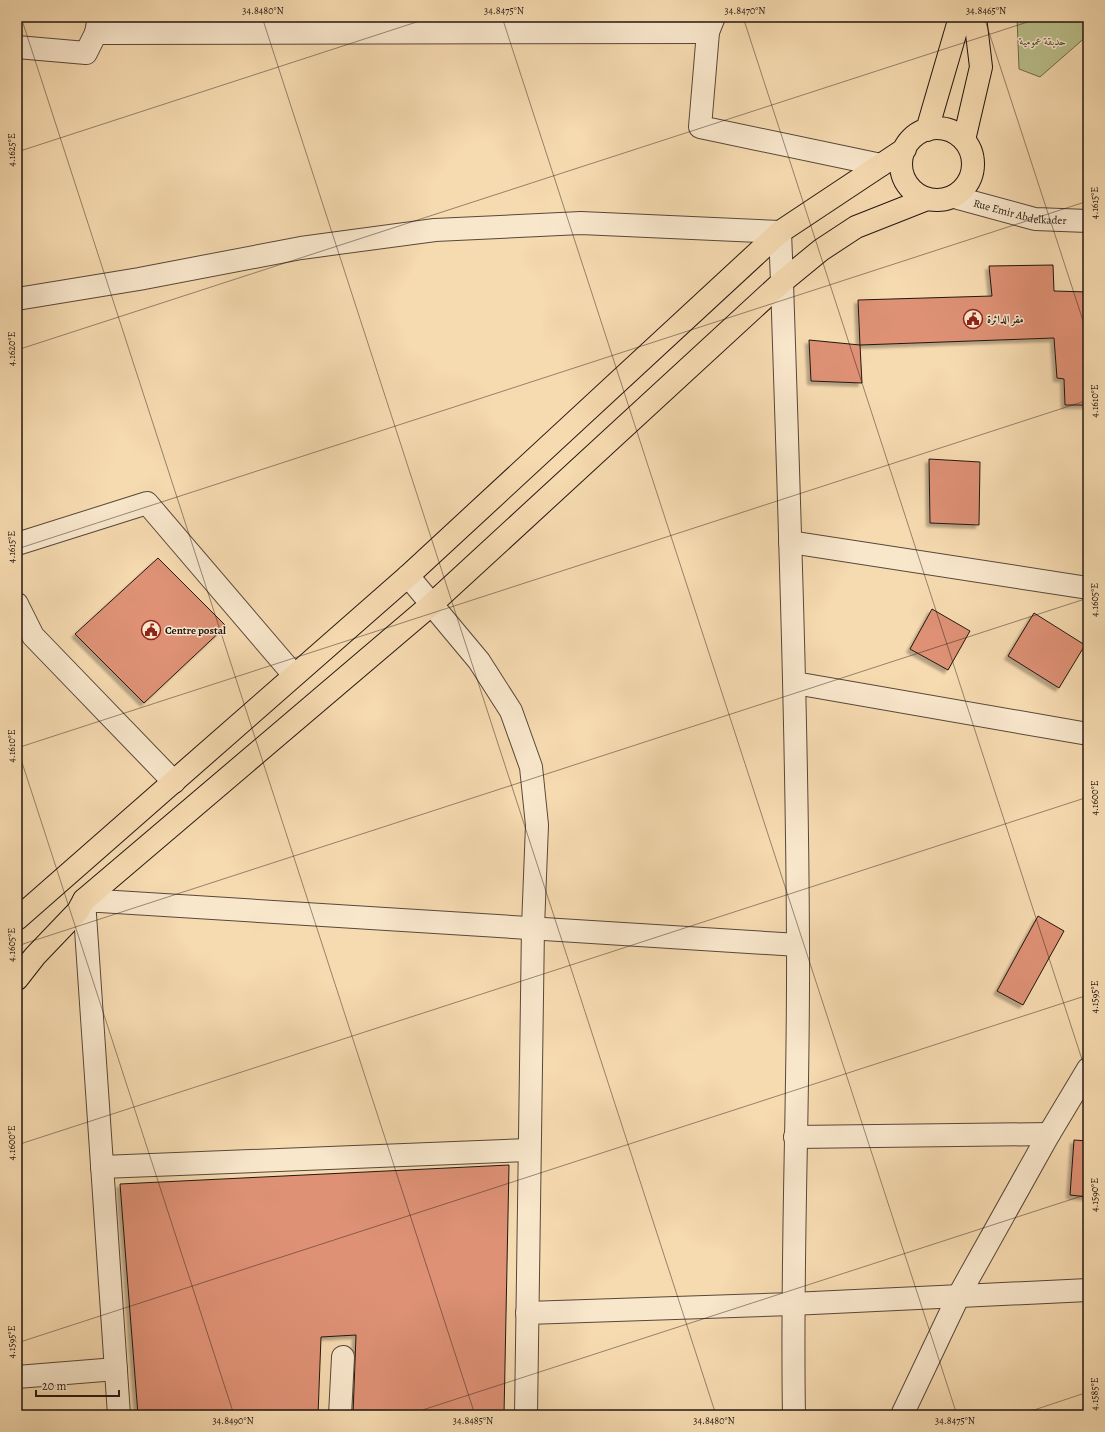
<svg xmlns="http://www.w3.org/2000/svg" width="1105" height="1432" viewBox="0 0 1105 1432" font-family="Alegreya,Amiri,serif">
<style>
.green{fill:#bac08d;stroke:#6e6c4f}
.building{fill:#de9175;stroke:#221711;filter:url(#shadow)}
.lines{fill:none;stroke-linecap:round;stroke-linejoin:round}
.minor-casing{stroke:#574839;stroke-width:24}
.tertiary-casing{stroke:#574839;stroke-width:24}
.primary-casing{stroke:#221711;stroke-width:24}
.minor{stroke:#f9e7cc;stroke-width:22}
.tertiary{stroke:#f9e7cc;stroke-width:22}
.primary{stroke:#f6dab0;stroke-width:22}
.ticks{fill:none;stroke:#221711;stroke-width:1;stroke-opacity:0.45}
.labels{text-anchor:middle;stroke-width:3;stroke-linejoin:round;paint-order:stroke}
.park-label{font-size:11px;font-style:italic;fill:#504a36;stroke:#f9e7cc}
.street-label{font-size:11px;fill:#221711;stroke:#f9e7cc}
.poi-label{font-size:11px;font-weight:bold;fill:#221711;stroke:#f9e7cc;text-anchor:start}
.neatline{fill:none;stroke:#221711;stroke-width:1.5}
.ticks-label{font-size:10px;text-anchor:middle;fill:#221711}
</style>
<defs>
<filter id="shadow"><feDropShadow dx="-3.5" dy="3.5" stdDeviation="1" flood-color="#0004"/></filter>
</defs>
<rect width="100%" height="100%" fill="#f6dab0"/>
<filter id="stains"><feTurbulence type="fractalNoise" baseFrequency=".005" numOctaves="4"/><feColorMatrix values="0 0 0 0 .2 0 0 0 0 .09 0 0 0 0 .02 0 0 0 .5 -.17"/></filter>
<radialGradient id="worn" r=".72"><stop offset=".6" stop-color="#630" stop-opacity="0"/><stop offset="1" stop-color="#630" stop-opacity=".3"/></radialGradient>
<path class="green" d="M1017 17H1088V35L1040 77 1019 69Z"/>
<path class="building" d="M1053 265 1054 291 1088 292V405H1065L1064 379 1057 378 1054 338 860 345 858 300 992 296 989 266Z
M809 340 860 345 862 383 811 381Z
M929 459 980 462 979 525 930 523Z
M158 558 226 626 144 703 75 634Z
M932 609 970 631 948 670 910 649Z
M1034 613 1085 645 1059 688 1008 656Z
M1038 916 1064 931 1023 1005 997 991Z
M1074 1140 1088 1141V1197L1070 1195Z
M509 1165 504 1415H353L356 1335 321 1337 318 1415H138L120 1184Z"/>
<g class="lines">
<g class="minor-casing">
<g id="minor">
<path d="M99 17 96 33 708 32"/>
<path d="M714 17 708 32 700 127 881 165"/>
<path d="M17 47 86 53 96 33"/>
<path id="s1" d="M954 197 1035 219 1088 221"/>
<path d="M17 299 139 279 301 248 435 230 581 223 780 232 782 282"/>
<path d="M790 542 1088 588"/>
<path d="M17 544 147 503 294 675"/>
<path d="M408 576 479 661 511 711 531 767 537 825 533 927 526 1415"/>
<path d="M17 604 33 636 174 782"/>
<path d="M795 1137 1049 1134"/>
<path d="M102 1167 529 1150"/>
<path d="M527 1313 792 1304 1088 1290"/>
<path d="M17 1377 116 1369"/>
<path d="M119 1415 84 900 798 945"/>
<path d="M340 1415 343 1357"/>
<path d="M902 1415 959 1295 1049 1134 1088 1069"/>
</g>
</g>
<g class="tertiary-casing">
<path id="tertiary" d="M782 282C789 502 797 722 798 942 799 1100 791 1257 794 1415
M795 683 1088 734"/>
</g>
<g class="primary-casing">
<path id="primary" d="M901 164a36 36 0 1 1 72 0a36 36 0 1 1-72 0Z
M927 130 960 17
M964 140 981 67 975 17
M17 919 408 576 780 232 905 149
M17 979 35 956 78 911 84 900 432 604 782 282 821 250 856 227 927 199"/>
</g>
<use href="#minor" class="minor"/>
<use href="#tertiary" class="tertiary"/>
<use href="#primary" class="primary"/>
</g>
<path class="ticks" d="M21 17 475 1415M262 17 716 1415M502 17 957 1415M743 17 1088 1078M984 17 1088 336M17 152 432 17M17 350 1043 17M17 549 1088 201M17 747 234 1415M17 748 1088 400M17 946 1088 598M17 1145 1088 797M17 1343 1088 995M407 1415 1088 1194M1019 1415 1088 1392"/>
<defs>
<g id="civic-ring" transform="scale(1)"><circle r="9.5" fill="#f9e7cc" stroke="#8f2418" stroke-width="1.5"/><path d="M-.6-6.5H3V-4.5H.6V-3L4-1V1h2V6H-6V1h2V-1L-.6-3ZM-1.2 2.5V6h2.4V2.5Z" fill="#8f2418"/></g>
</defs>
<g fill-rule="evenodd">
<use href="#civic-ring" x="973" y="319"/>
<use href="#civic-ring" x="151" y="630"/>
</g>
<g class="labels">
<g class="park-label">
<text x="1043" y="45">حديقة عمومية</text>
</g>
<g class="street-label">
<text dy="4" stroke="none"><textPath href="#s1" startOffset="68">Rue Emir Abdelkader</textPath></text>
</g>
<g class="poi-label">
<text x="987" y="323">مقر الدائرة</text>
<text x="165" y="634">Centre postal</text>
</g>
</g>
<rect width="1105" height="1432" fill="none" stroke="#f6dab0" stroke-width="44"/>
<path d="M36 1390v6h83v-6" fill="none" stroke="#221711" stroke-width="2"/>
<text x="42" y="1390" font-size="12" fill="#221711" stroke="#f9e7cc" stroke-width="3" paint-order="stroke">20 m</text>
<rect x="22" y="22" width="1061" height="1388" class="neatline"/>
<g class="ticks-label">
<text x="263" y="14">34.8480°N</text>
<text x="504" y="14">34.8475°N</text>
<text x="745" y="14">34.8470°N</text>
<text x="986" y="14">34.8465°N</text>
<text transform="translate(11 150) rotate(-90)" y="4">4.1625°E</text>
<text transform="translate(1094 203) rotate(-90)" y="4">4.1615°E</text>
<text transform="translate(11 349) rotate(-90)" y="4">4.1620°E</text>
<text transform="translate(1094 401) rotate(-90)" y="4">4.1610°E</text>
<text transform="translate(11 547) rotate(-90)" y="4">4.1615°E</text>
<text transform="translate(1094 600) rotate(-90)" y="4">4.1605°E</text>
<text transform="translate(11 746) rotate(-90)" y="4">4.1610°E</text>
<text transform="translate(1094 798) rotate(-90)" y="4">4.1600°E</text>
<text transform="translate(11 945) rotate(-90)" y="4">4.1605°E</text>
<text transform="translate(1094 997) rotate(-90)" y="4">4.1595°E</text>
<text transform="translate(11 1143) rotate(-90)" y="4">4.1600°E</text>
<text transform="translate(1094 1195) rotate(-90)" y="4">4.1590°E</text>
<text transform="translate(11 1342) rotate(-90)" y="4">4.1595°E</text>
<text transform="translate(1094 1394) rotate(-90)" y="4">4.1585°E</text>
<text x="233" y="1424">34.8490°N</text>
<text x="473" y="1424">34.8485°N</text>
<text x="714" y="1424">34.8480°N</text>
<text x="955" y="1424">34.8475°N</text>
</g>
<rect width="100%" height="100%" filter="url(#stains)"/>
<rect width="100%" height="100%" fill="url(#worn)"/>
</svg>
